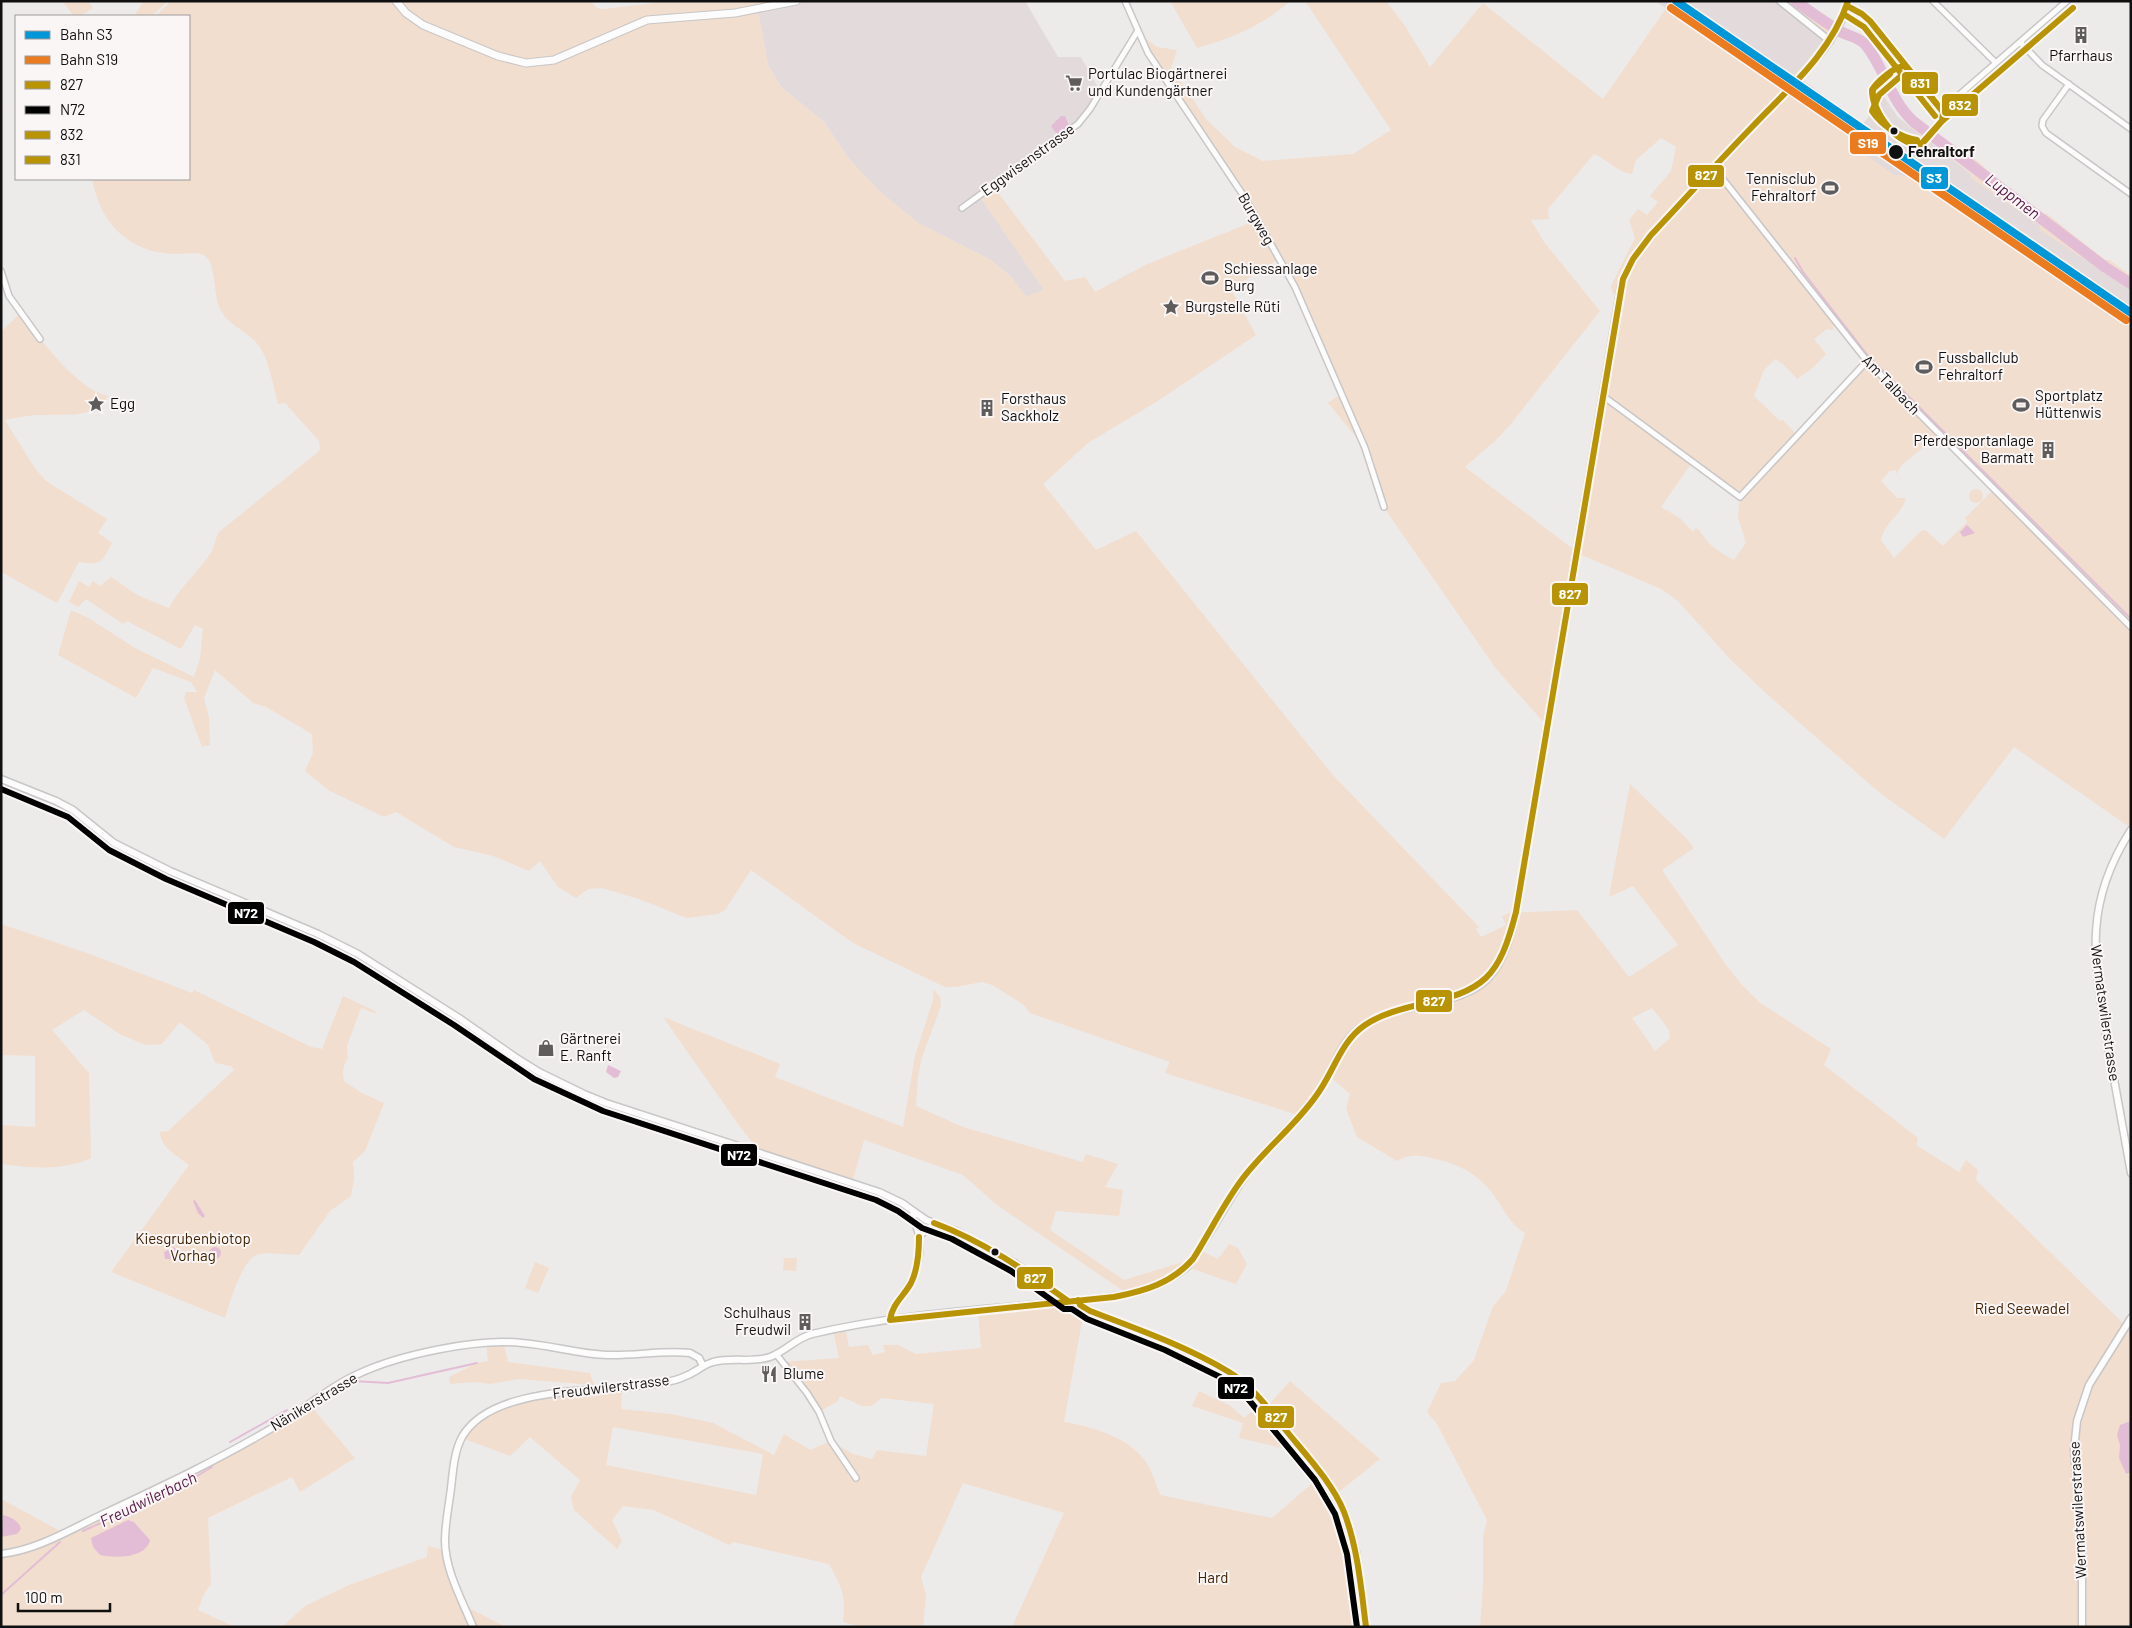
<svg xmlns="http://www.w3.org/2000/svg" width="2132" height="1628" viewBox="0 0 2132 1628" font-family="Barlow,sans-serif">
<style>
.built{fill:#e3dbdb}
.green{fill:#f2dece;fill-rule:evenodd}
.water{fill:#e3bdd6}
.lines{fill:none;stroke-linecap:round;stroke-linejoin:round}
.stream{stroke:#e3bdd6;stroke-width:2}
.river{stroke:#e3bdd6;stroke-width:11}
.minor-casing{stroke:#c8c6c6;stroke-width:8}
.tertiary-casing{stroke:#c8c6c6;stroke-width:9}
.secondary-casing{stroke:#c8c6c6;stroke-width:9}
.minor{stroke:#fcfcfc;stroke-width:5}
.tertiary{stroke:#fcfcfc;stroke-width:6}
.secondary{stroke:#fcfcfc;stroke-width:7}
.bus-1-casing{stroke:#fbf6f6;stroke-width:10}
.bus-2-casing{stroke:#fbf6f6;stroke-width:10}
.bus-3-casing{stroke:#fbf6f6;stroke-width:10}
.bus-4-casing{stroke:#fbf6f6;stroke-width:10}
.bus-1{stroke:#b89405;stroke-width:6}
.bus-2{stroke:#000;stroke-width:6}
.bus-3{stroke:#b89405;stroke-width:6}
.bus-4{stroke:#b89405;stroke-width:6}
.rail-1-casing{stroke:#fbf6f6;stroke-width:11}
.rail-2-casing{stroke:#fbf6f6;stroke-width:11}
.rail-1{stroke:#0097d8;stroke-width:8}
.rail-2{stroke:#ea7c1f;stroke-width:8}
.bus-dot{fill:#111010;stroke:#fbf6f6;stroke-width:2}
.labels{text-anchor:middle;stroke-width:4;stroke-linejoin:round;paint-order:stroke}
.poi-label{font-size:15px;fill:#111010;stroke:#fbf6f6;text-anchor:start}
.stop-label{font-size:15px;font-weight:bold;fill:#111010;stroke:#fbf6f6;text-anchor:start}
.street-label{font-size:15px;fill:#111010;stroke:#fbf6f6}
.park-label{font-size:15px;fill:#402201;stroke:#fbf6f6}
.water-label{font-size:16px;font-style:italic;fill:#561846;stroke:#fbf6f6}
.line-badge{stroke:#fbf6f6;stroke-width:2}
.badge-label{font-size:14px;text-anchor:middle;font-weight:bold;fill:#fff}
</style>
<rect width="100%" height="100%" fill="#edeaea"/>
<path class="built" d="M796 1H1025L1058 57H1081L1100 91 1084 117 979 195 1044 290 1026 297 1012 278 991 260 918 223 879 191 849 159 824 122 781 87 768 65 758 10Z
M1655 1H1780L1830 41 1800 78 1863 124 1870 115 1868 109 1870 105 1878 93 1885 89V98L1898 117 1971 174 1972 178 2041 226 2040 229 2131 290V319L2036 259 1989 226 1987 228 1914 177 1894 175 1886 171 1857 149 1861 141Z"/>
<path class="green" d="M62 1H88L93 8 80 16H74Z
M144 1H168L152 16H134Z
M171 1H590L597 8 603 9 672 1H796L758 10 768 65 781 87 824 122 849 159 879 191 918 223 991 260 1012 278 1026 296 1044 290 979 195 993 186 1065 281 1085 277 1095 292 1145 265 1257 220 1137 32 1157 47 1177 50 1171 68 1207 120 1235 147 1263 161 1353 154 1391 130 1305 1H1386L1405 26 1430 67 1483 3 1603 99 1665 10 1801 101 1806 102 1861 141 1857 149 1894 175 1914 177 1987 228 1989 226 2036 259 2131 319V828L2014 747 1944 839 1880 793 1770 697 1730 659 1677 600 1661 589 1577 553 1548 727 1497 670 1396 525 1384 507 1365 448 1328 403 1342 393 1279 259 1231 289 1256 335 1156 402 1088 443 1043 484 1096 550 1136 531 1331 773 1479 927 1476 929 1481 937 1506 925 1502 916 1510 913 1577 910 1629 977 1678 945 1633 886 1609 897 1630 784 1686 838 1694 848 1662 870 1726 965 1742 985 1759 1002 1831 1049 1824 1065 1918 1138 1916 1145 1959 1172 1966 1160 1978 1170 1976 1180 2126 1326 2131 1318V1627H1480L1483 1587V1537L1487 1520 1437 1424 1427 1412 1441 1383 1455 1381 1474 1360 1493 1306 1506 1291 1525 1233C1510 1224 1505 1211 1495 1197 1481 1176 1460 1164 1435 1159 1421 1155 1410 1153 1397 1161L1357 1137 1346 1109 1350 1094 1329 1076 1301 1116 1165 1073 1170 1062 1030 1013 1023 1004 992 985 982 982 956 987H945L853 943 751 870 725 910 718 914 687 918 636 898 601 888 588 889 576 898 558 887 540 861 529 871 493 856 454 847 396 812 384 817 328 790 305 771 313 753 312 734 266 707 253 703 215 670 204 698 209 718 210 745 202 747 184 698 186 692H197L191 682 153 668 136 698 58 655 71 610 90 619 135 648 194 677 200 658 203 629 195 625 181 649 127 621 123 624 86 599 78 607 69 602 79 581 89 587 93 581 100 586 111 577 139 596 169 608C179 588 197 573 210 554 215 548 214 540 219 532L317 453 320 449 319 441 285 403 278 404C274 389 269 361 261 349 252 333 228 326 220 309 213 296 217 265 205 256 198 251 183 254 175 254 129 253 100 223 92 179H189V16H156ZM1661 138 1676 147 1671 171 1650 196 1658 202 1647 215 1638 209 1629 220 1635 238 1611 286 1613 295 1620 287 1577 552 1465 467 1495 441 1510 425 1600 311 1544 242 1531 220 1549 219 1548 209 1594 154C1607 159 1618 173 1632 174L1636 160ZM1836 322 1866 361 1796 434 1783 420 1780 421 1754 396 1764 370 1775 359 1783 364 1797 379 1813 368 1826 354 1814 339 1827 329 1833 330V324ZM1939 434 2007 503 2005 505 1991 492 1965 518 1967 522 1943 546 1925 530 1921 531 1894 558 1881 540C1884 522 1902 515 1906 498H1897L1881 481 1890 471 1896 470V474L1902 465ZM1693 461 1740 497 1738 517 1746 543 1734 560C1726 556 1713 548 1707 541 1703 536 1702 532 1696 528L1693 532 1680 518 1661 507ZM1652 1008 1669 1030 1670 1038 1655 1051 1632 1018Z
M1170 1H1290C1264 25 1231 39 1197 48Z
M1780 1H1799L1840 27 1830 41Z
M1926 126 1980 163 1998 180 2043 216 2046 213 2105 260H2110L2131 276V290L2039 229 2041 226 1971 178V174L1921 133Z
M20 313C40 338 76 389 108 396 91 419 70 414 44 415 31 415 18 417 5 420L34 467 46 481 107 519 98 533 112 543C101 562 102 566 79 562L57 603 1 572V332Z
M1969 496a7 7 0 1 1 14 0a7 7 0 1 1-14 0Z
M1 924 87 953 192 993 194 990 311 1047 322 1049 343 996 375 1011 377 1014 361 1008 347 1046 348 1058C343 1065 342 1072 344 1081L362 1093 384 1103 365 1151 353 1162 354 1179 351 1196 330 1211 299 1255C286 1255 271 1252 259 1254 243 1256 230 1303 225 1318L111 1272 189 1165C177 1155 161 1149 160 1132L168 1131 234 1070 231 1066 215 1063 208 1045 180 1022 162 1044 145 1045 120 1034 84 1010 52 1030 89 1073 91 1158C64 1171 31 1168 1 1164V1125L35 1127V1056L1 1055Z
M934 990 940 997 941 1006 922 1057 918 1078 916 1106 963 1127 1083 1162 1086 1154 1118 1164 1105 1187 1123 1190 1119 1216 1056 1211 1050 1230 1124 1280 1193 1259 1199 1250 1218 1259 1229 1244 1238 1248 1247 1264 1236 1284 1187 1267 1177 1275 1128 1294 997 1205 963 1175 864 1140 852 1183 754 1151 752 1142 738 1124 663 1017 780 1064 775 1077 903 1127 915 1056 933 1000Z
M784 1258H797L796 1271 783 1270Z
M535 1262 549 1268 538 1293 525 1288Z
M1067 1303 1084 1308 1211 1363 1206 1373 1140 1342 1082 1321 1064 1422C1089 1426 1124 1436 1141 1456 1151 1466 1155 1482 1160 1495L1272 1518 1322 1475 1304 1453 1239 1438 1243 1423 1192 1406 1199 1391 1229 1405 1244 1418 1251 1412 1261 1422 1272 1413 1267 1407 1290 1381 1380 1459 1335 1495 1348 1523 1366 1627H1012L1064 1513 963 1483 921 1577 926 1595 923 1627H861L843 1622C846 1593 842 1589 829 1564L733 1542 729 1545 654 1510 623 1506 612 1520 622 1541 617 1549 574 1510 571 1497 580 1480 530 1437 510 1456 462 1438 475 1422 518 1399 622 1388 621 1409 671 1414 713 1423 774 1455 784 1434 810 1450 831 1441 853 1454 872 1459 877 1450 926 1456 934 1404 881 1398 872 1406H862L840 1396 838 1401 819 1412 782 1362 839 1358 833 1330 845 1327 849 1347 868 1345 873 1355 885 1352 883 1345H898L916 1354 981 1348 978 1311ZM613 1427 763 1454 756 1495 606 1465Z
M503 1341 508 1362 590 1373 594 1385 519 1379 490 1384 477 1382 450 1384 449 1377 477 1363 488 1361 486 1342Z
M309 1404 355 1458 300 1492 292 1477 208 1518 211 1584 204 1594 198 1610 235 1627H1V1499L64 1533 167 1484ZM128 1520 134 1522 150 1540 107 1556 100 1555 93 1547Z
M428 1546 446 1551 465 1606 506 1627H282L305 1606 349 1585 427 1557Z"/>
<path class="water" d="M1061 116H1065L1069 125 1059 134 1055 132 1051 126Z
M1967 525 1975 533 1963 537 1960 532Z
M608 1065 621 1071 618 1077 614 1078 606 1072Z
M195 1200 205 1216 203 1218 198 1213 193 1201Z
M174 1247 180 1255H174L170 1259H165L164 1252Z
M209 1253a6 6 0 1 1 12 0a6 6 0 1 1-12 0Z
M2131 1421V1472L2126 1474 2119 1458 2120 1445 2117 1435 2120 1425Z
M3 1515C10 1517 19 1520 21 1529L17 1534 1 1537Z
M128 1520 134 1522 150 1540C146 1559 114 1558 100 1555L93 1547 91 1538Z"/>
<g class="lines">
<path class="stream" d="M1795 258 1803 272 1869 357 2131 619
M353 1381 388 1383 477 1363
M230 1442 287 1410
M83 1531 179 1487 212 1467
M1 1595 60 1542"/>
<path class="river" d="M1796 1C1810 12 1825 22 1841 32 1849 36 1858 37 1865 44 1885 68 1890 101 1914 122L2105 267 2131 284"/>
<g class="minor-casing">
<path id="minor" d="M1125 1 1148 53 1245 198 1295 287 1365 448 1384 507
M1933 1 1996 63
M2020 42 2042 65 2131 129
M2069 84 2043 120 2042 126 2046 133 2131 194
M1935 116 2067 1
M1714 168 1867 361 2131 627
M962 208 1078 124 1090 109 1137 32
M1 271 9 296 40 339
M1603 396 1740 497 1867 361
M919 1237 934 1223
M890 1320C890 1304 908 1291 914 1276 918 1266 922 1249 919 1238 918 1229 913 1222 913 1212
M776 1354 807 1393 819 1412 831 1441 856 1478"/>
</g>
<g class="tertiary-casing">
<path id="tertiary" d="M1780 1 1830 41
M1845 15 1857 21 1864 27 1935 116
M1 779 56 801 73 810 114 843 170 871 318 934 358 954 459 1018 515 1057 539 1072 584 1094 606 1103 879 1192 902 1203 926 1220 956 1231 1016 1264 1068 1301
M2131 830C2082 906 2094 961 2108 1046 2116 1088 2123 1131 2131 1173
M1078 1300 1080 1305 1090 1311 1169 1342 1229 1372 1250 1388 1267 1407 1322 1475 1343 1510 1356 1552 1366 1627
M1 1554C36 1550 68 1531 99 1516 163 1486 227 1456 287 1419 310 1405 331 1386 356 1375 397 1355 477 1338 522 1343 550 1345 578 1354 607 1355 635 1356 663 1350 690 1353L699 1358 703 1366
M473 1627C462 1600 445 1570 445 1541 445 1523 449 1505 451 1488 453 1471 454 1452 462 1437 493 1383 606 1393 660 1383 669 1382 680 1379 688 1375 697 1371 703 1365 713 1362 732 1357 752 1363 770 1357 786 1351 796 1338 812 1334 901 1313 994 1309 1084 1300 1122 1296 1157 1292 1187 1267 1210 1237 1226 1201 1249 1171 1269 1144 1297 1123 1317 1095 1331 1075 1337 1050 1354 1033 1368 1020 1390 1011 1409 1008 1480 993 1499 988 1516 912L1621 286C1627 267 1637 251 1651 235 1685 199 1718 163 1752 127 1784 93 1838 47 1848 1
M2082 1627V1552L2074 1450 2077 1421 2089 1385 2131 1318"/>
</g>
<g class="secondary-casing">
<path id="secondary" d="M396 1 406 13 423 25 498 56 526 63 554 60 647 20 735 13 796 1"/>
</g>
<use href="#minor" class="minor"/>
<use href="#tertiary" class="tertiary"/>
<use href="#secondary" class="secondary"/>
<g class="bus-1-casing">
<path id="bus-1" d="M1845 15 1864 27 1935 116
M1902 75 1879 95 1872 111C1882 126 1900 137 1917 140
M934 1223C983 1241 1026 1271 1068 1301
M1078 1300 1080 1305 1090 1311C1137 1329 1186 1346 1229 1372 1252 1386 1268 1408 1284 1428 1304 1453 1332 1482 1344 1512 1358 1549 1361 1588 1366 1627
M890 1320 1114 1297C1145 1291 1172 1283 1193 1259 1210 1232 1224 1203 1243 1178 1265 1149 1295 1126 1316 1096 1334 1072 1340 1042 1365 1025 1381 1014 1400 1009 1418 1005 1485 991 1499 978 1516 912L1623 279 1633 259 1651 235C1685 199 1718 162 1752 127 1789 88 1831 53 1848 1
M890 1320C892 1304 904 1296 911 1283 918 1269 919 1252 919 1237"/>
</g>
<g class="bus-2-casing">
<path id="bus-2" d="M1 789 68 817 109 850 166 879 314 942 354 962 454 1025 534 1079 603 1111 876 1200 898 1211 922 1228 952 1239 1011 1271 1064 1309H1072L1087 1319 1165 1350 1224 1379 1244 1394 1315 1480 1335 1514 1347 1554 1357 1627"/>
</g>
<g class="bus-3-casing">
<path id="bus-3" d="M1936 103 1909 70 1904 66C1894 67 1877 81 1872 90 1872 113 1897 147 1922 143L1941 122 2073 8"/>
</g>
<g class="bus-4-casing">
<path id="bus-4" d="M1849 7 1862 14 1870 21 1943 112 1942 121 1922 144C1899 149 1870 110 1873 89L1890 74"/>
</g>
<use href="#bus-1" class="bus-1"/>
<use href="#bus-2" class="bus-2"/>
<use href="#bus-3" class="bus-3"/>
<use href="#bus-4" class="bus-4"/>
<g class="rail-1-casing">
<path id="rail-1" d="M1676 1 2131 313"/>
</g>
<g class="rail-2-casing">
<path id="rail-2" d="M1671 8 2126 320"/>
</g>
<use href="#rail-1" class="rail-1"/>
<use href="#rail-2" class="rail-2"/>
</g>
<defs>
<g id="building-bare" transform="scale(1.35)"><path d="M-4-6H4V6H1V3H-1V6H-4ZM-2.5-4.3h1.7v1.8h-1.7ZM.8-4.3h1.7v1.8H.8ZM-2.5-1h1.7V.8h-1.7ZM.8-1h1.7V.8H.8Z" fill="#5e5c5c" stroke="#fbf6f6" stroke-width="2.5" paint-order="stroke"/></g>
<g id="supermarket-bare" transform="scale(1.35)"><path d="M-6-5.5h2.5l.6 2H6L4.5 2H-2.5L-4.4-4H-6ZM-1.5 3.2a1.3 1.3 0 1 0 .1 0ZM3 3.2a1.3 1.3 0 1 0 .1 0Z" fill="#5e5c5c" stroke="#fbf6f6" stroke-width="2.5" paint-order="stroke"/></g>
<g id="stadium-bare" transform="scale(1.35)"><path d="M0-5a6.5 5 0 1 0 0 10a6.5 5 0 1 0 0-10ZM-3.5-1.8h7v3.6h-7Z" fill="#5e5c5c" stroke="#fbf6f6" stroke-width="2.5" paint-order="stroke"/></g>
<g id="sight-bare" transform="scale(1.35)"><path d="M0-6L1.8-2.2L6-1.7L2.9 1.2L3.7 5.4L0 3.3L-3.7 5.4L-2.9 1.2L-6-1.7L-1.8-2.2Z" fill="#5e5c5c" stroke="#fbf6f6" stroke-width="2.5" paint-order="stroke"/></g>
<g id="shop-bare" transform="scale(1.35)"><path d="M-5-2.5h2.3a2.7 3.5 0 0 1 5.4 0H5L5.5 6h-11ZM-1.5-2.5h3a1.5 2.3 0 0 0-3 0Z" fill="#5e5c5c" stroke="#fbf6f6" stroke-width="2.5" paint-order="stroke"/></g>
<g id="restaurant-bare" transform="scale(1.35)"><path d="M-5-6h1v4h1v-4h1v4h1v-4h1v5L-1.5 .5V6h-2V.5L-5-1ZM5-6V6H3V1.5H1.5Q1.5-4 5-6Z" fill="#5e5c5c" stroke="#fbf6f6" stroke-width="2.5" paint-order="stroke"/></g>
</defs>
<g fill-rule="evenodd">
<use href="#building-bare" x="2081" y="35"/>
<use href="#supermarket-bare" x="1074" y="83"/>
<use href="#stadium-bare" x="1830" y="188"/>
<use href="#stadium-bare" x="1210" y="278"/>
<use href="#sight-bare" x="1171" y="307"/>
<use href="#stadium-bare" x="1924" y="367"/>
<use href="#sight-bare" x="96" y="404"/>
<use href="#stadium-bare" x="2021" y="405"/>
<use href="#building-bare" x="987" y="408"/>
<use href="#building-bare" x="2048" y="450"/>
<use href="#shop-bare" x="546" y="1048"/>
<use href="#building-bare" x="805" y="1322"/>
<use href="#restaurant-bare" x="769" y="1374"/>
</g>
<g class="bus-dot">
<circle cx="1894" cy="131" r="4.5"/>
<circle cx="1896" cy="152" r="8"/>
<circle cx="995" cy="1252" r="4.5"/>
</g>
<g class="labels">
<g class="poi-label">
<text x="2081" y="61" text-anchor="middle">Pfarrhaus</text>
<text x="1088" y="79">Portulac Biogärtnerei<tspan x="1088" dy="17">und Kundengärtner</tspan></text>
<text x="1816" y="184" text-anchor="end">Tennisclub<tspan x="1816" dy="17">Fehraltorf</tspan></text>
<text x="1224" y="274">Schiessanlage<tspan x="1224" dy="17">Burg</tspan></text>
<text x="1185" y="312">Burgstelle Rüti</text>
<text x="1938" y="363">Fussballclub<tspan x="1938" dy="17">Fehraltorf</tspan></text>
<text x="2035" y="401">Sportplatz<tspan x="2035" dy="17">Hüttenwis</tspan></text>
<text x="1001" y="404">Forsthaus<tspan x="1001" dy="17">Sackholz</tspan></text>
<text x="110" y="409">Egg</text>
<text x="2034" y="446" text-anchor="end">Pferdesportanlage<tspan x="2034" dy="17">Barmatt</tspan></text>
<text x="560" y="1044">Gärtnerei<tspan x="560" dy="17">E. Ranft</tspan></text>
<text x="791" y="1318" text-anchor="end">Schulhaus<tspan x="791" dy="17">Freudwil</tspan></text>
<text x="783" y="1379">Blume</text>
</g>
<g class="stop-label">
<text x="1908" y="157">Fehraltorf</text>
</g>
<g class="street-label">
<text transform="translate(1028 160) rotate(-36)" y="5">Eggwisenstrasse</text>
<text transform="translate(1256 219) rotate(60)" y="5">Burgweg</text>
<text transform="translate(1891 385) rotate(46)" y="5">Am Talbach</text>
<text transform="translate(2105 1013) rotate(82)" y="5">Wermatswilerstrasse</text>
<text transform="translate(611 1387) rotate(-7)" y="5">Freudwilerstrasse</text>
<text transform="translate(314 1402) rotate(-31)" y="5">Nänikerstrasse</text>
<text transform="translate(2078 1510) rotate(-93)" y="5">Wermatswilerstrasse</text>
</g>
<g class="park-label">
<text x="193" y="1244">Kiesgrubenbiotop<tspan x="193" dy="17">Vorhag</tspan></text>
<text x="2022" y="1314">Ried Seewadel</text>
<text x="1213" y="1583">Hard</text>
</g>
<g class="water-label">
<text transform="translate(2013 196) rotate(37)" y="6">Luppmen</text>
<text transform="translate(148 1499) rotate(-26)" y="6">Freudwilerbach</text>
</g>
</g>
<g class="line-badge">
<rect x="1901" y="71" width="38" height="24" rx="5" fill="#b89405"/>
<rect x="1941" y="93" width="38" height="24" rx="5" fill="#b89405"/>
<rect x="1849" y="131" width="38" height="24" rx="5" fill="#ea7c1f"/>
<rect x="1687" y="164" width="38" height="24" rx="5" fill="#b89405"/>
<rect x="1920" y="166" width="29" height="24" rx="5" fill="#0097d8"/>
<rect x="1551" y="582" width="38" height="24" rx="5" fill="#b89405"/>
<rect x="227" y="901" width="38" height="24" rx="5" fill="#000"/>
<rect x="1415" y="989" width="38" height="24" rx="5" fill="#b89405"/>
<rect x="720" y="1143" width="38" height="24" rx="5" fill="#000"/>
<rect x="1016" y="1266" width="38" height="24" rx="5" fill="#b89405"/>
<rect x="1217" y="1376" width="38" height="24" rx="5" fill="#000"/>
<rect x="1257" y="1405" width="38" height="24" rx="5" fill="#b89405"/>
</g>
<g class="badge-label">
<text x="1920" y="88">831</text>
<text x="1960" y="110">832</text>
<text x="1868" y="148">S19</text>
<text x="1706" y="180">827</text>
<text x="1934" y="183">S3</text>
<text x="1570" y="599">827</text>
<text x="246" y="918">N72</text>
<text x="1434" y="1006">827</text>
<text x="739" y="1160">N72</text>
<text x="1035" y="1283">827</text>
<text x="1236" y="1393">N72</text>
<text x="1276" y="1422">827</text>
</g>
<rect width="2132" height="1628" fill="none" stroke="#111010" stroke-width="5"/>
<rect x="15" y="15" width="175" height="165" fill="#fbf6f6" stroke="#9d9a9a"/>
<rect x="25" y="31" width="25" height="8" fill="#0097d8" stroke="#9d9a9a"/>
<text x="60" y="40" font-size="15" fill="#111010">Bahn S3</text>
<rect x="25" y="56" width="25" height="8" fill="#ea7c1f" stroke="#9d9a9a"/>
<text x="60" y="65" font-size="15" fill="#111010">Bahn S19</text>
<rect x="25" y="81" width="25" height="8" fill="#b89405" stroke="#9d9a9a"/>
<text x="60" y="90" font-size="15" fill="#111010">827</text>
<rect x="25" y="106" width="25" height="8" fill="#000000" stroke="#9d9a9a"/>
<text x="60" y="115" font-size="15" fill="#111010">N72</text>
<rect x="25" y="131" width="25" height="8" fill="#b89405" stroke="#9d9a9a"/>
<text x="60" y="140" font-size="15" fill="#111010">832</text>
<rect x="25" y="156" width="25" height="8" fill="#b89405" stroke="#9d9a9a"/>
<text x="60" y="165" font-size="15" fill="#111010">831</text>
<path d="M18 1603v8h92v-8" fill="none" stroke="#111010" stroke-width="2.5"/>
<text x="25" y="1603" font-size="15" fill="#111010" stroke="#fbf6f6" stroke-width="4" paint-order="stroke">100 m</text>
</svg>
